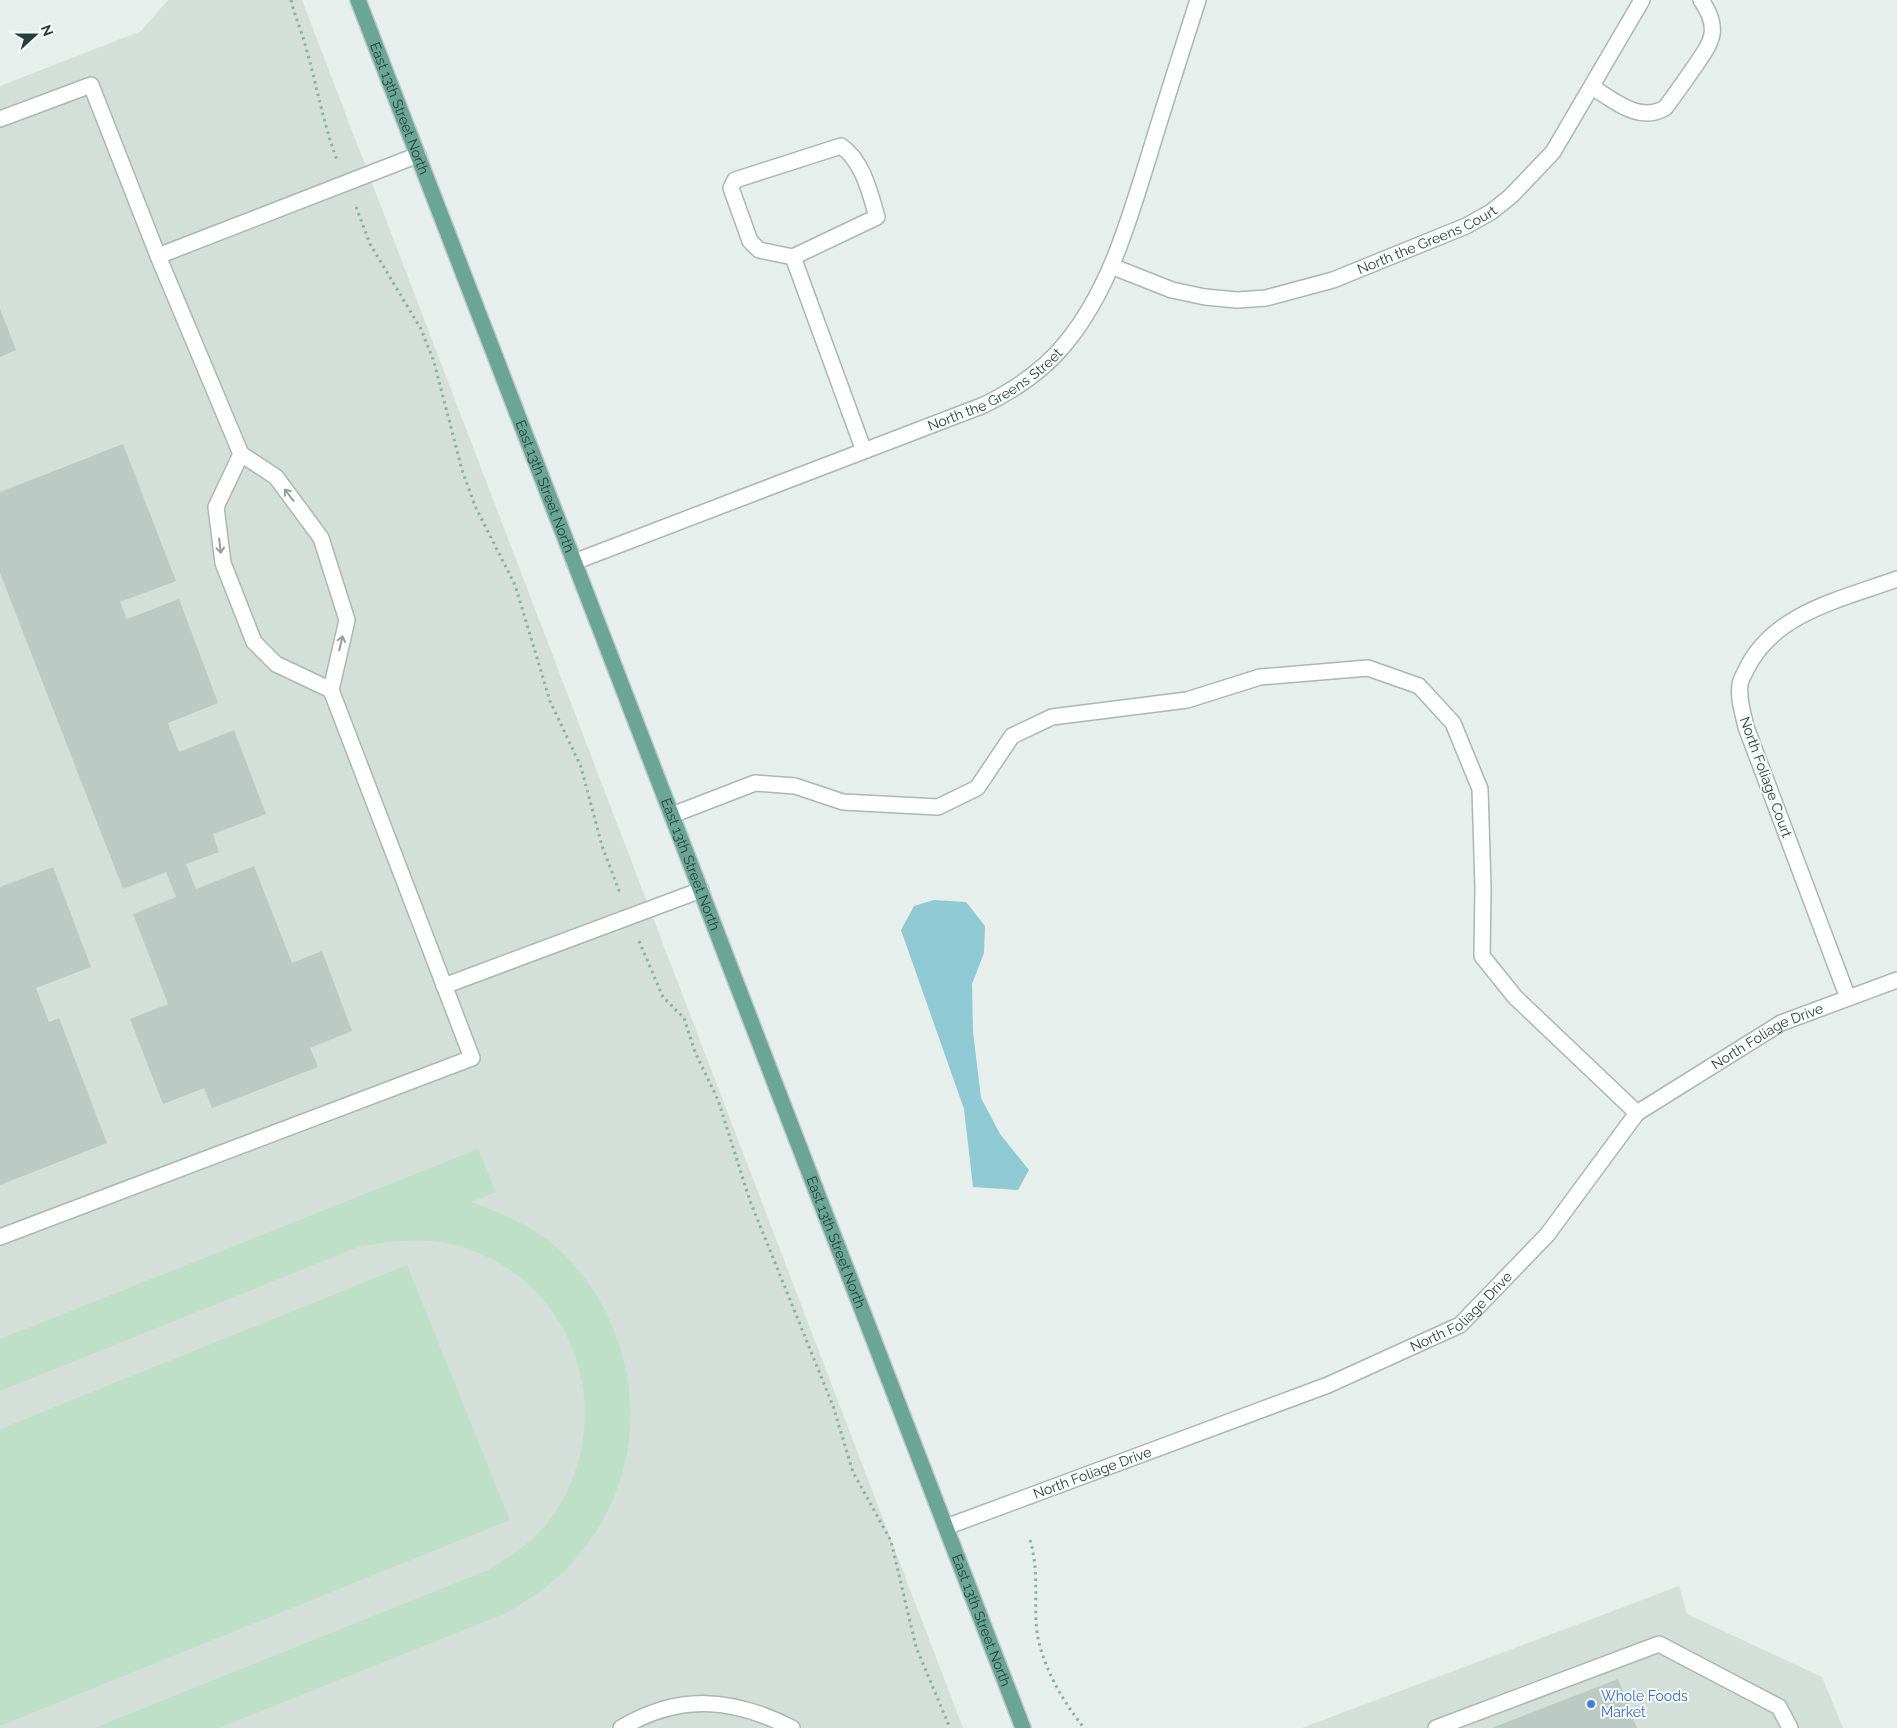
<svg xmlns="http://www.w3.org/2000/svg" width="1897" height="1728" viewBox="0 0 1897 1728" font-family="Raleway,sans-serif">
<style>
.built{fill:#d4dfda}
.green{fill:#bfe0c8}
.water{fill:#8ec9d4}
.building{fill:#bbcac4}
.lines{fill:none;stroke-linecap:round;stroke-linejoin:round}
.minor-casing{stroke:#a8b8b2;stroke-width:18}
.major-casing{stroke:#c2cac8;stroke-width:18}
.path{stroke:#86b3a5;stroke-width:3;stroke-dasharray:2.5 4;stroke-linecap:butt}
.minor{stroke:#fff;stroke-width:15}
.major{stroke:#6aa596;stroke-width:15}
.oneway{stroke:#92a09c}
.shop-dot{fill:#3f7fe0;stroke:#f7fbf9;stroke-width:2}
.labels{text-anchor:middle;stroke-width:4;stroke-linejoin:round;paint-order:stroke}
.street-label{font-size:14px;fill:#24423a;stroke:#f7fbf9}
.shop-label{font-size:14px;fill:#366cbe;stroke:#f7fbf9;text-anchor:start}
</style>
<rect width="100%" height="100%" fill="#e6efeb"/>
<path class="built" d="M168 0H302L963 1728H0V86L141 31Z
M1679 1586 1687 1614 1822 1677 1843 1728H1302Z"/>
<path class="green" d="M478 1149 496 1192 472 1202C506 1215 540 1229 566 1256 650 1344 653 1479 568 1567 550 1586 527 1601 504 1614L219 1728H94L488 1570C509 1556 532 1543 547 1523 621 1429 582 1288 468 1249 431 1236 393 1240 356 1248L0 1391V1339Z
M407 1265 510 1520 0 1726V1429Z"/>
<path class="water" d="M934 900 966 902 985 926 984 953 972 984 973 1032 981 1098 1000 1134 1029 1170 1018 1190 973 1187 964 1109 901 930 914 906Z"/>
<path class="building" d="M0 309 16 350 0 357Z
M123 444 176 581 120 602 127 619 179 599 218 703 168 723 179 752 234 730 266 814 213 834 219 852 186 864 196 889 254 866 292 963 322 951 352 1031 310 1048 318 1067 212 1108 204 1088 163 1104 130 1019 168 1004 133 914 176 897 166 872 123 889 0 573V492Z
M53 867 91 967 36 988 49 1022 59 1018 107 1143 0 1185V887Z
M1618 1679 1637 1728H1492Z"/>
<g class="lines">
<g class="minor-casing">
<g id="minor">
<path d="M1592 87C1615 101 1639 123 1665 108 1675 95 1684 82 1693 69 1711 43 1722 30 1701 0"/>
<path d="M0 119 91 85 158 256 241 454"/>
<path d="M158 256 418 155"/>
<path d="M793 257 759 250 750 241 731 188 735 180 841 146C863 161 870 193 877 217L793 257 864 451"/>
<path id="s1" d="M1111 266 1172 290 1205 297 1237 300 1266 298 1333 280 1466 226 1491 212 1511 196 1553 152 1642 0"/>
<path id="s2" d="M574 562 984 405C1014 390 1044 370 1065 344 1109 291 1128 223 1148 159 1164 106 1181 53 1198 0"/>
<path d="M672 815 755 783 795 786 843 802 938 807 977 788 1012 736 1052 717 1187 700 1260 677 1368 668 1419 686 1453 723 1480 789 1483 887 1482 956 1515 997 1637 1113"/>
<path d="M444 986 701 890"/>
<path d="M1848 998 1746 727C1743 713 1738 699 1740 685 1740 680 1745 673 1747 668 1775 612 1843 599 1897 579"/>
<path d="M0 1237 472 1058 331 690 347 620 321 538 276 477 241 454 216 507 223 563 254 642 276 664 331 690"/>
<path id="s3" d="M946 1527 1328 1385 1460 1325 1547 1235 1637 1113 1781 1023 1897 980"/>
<path d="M621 1728C680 1693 733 1698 792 1728"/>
<path d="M1436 1728 1659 1644 1779 1707 1790 1728"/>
</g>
</g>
<g class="major-casing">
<g id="major">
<path id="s4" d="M358 0 1023 1728"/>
</g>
</g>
<path class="path" d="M291 0C295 17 302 32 306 48 317 86 323 123 337 160
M356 207 370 244 421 329 434 362 462 470 475 506 515 585 550 701 581 767 602 846 620 893
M639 941 663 997 684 1018 695 1052 718 1100 750 1201 833 1406 853 1472 891 1541 916 1647 950 1728
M1030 1540C1038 1566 1035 1592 1036 1620 1037 1658 1061 1699 1084 1728"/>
<use href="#minor" class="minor"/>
<use href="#major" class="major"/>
</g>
<defs><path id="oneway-shaft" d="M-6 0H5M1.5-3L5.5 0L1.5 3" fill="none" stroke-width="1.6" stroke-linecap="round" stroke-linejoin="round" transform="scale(1.25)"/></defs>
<g class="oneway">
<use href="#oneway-shaft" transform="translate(289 495) rotate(-127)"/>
<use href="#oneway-shaft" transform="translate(220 546) rotate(83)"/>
<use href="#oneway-shaft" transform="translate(341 643) rotate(-77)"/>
</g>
<circle class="shop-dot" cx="1591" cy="1704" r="5"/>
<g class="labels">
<g class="street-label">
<text dy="5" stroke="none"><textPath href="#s4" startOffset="116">East 13th Street North</textPath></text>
<text dy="5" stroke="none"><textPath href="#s1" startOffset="332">North the Greens Court</textPath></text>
<text dy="5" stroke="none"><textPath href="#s2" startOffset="456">North the Greens Street</textPath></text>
<text dy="5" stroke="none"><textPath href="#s4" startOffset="521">East 13th Street North</textPath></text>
<text transform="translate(1766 777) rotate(70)" y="5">North Foliage Court</text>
<text dy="5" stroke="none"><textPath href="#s4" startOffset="926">East 13th Street North</textPath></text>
<text dy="5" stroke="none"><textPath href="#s3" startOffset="981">North Foliage Drive</textPath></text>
<text dy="5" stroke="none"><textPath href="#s4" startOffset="1331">East 13th Street North</textPath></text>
<text dy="5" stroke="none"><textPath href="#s3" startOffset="561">North Foliage Drive</textPath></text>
<text dy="5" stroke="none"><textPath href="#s3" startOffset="156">North Foliage Drive</textPath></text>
<text dy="5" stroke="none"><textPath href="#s4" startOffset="1736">East 13th Street North</textPath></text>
</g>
<g class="shop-label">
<text x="1601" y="1701">Whole Foods<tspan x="1601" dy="16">Market</tspan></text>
</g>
</g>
<g transform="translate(35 35) rotate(69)" stroke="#f7fbf9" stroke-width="4" paint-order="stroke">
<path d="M0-4L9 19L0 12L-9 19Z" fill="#24423a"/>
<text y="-8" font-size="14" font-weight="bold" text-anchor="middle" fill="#24423a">N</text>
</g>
</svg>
